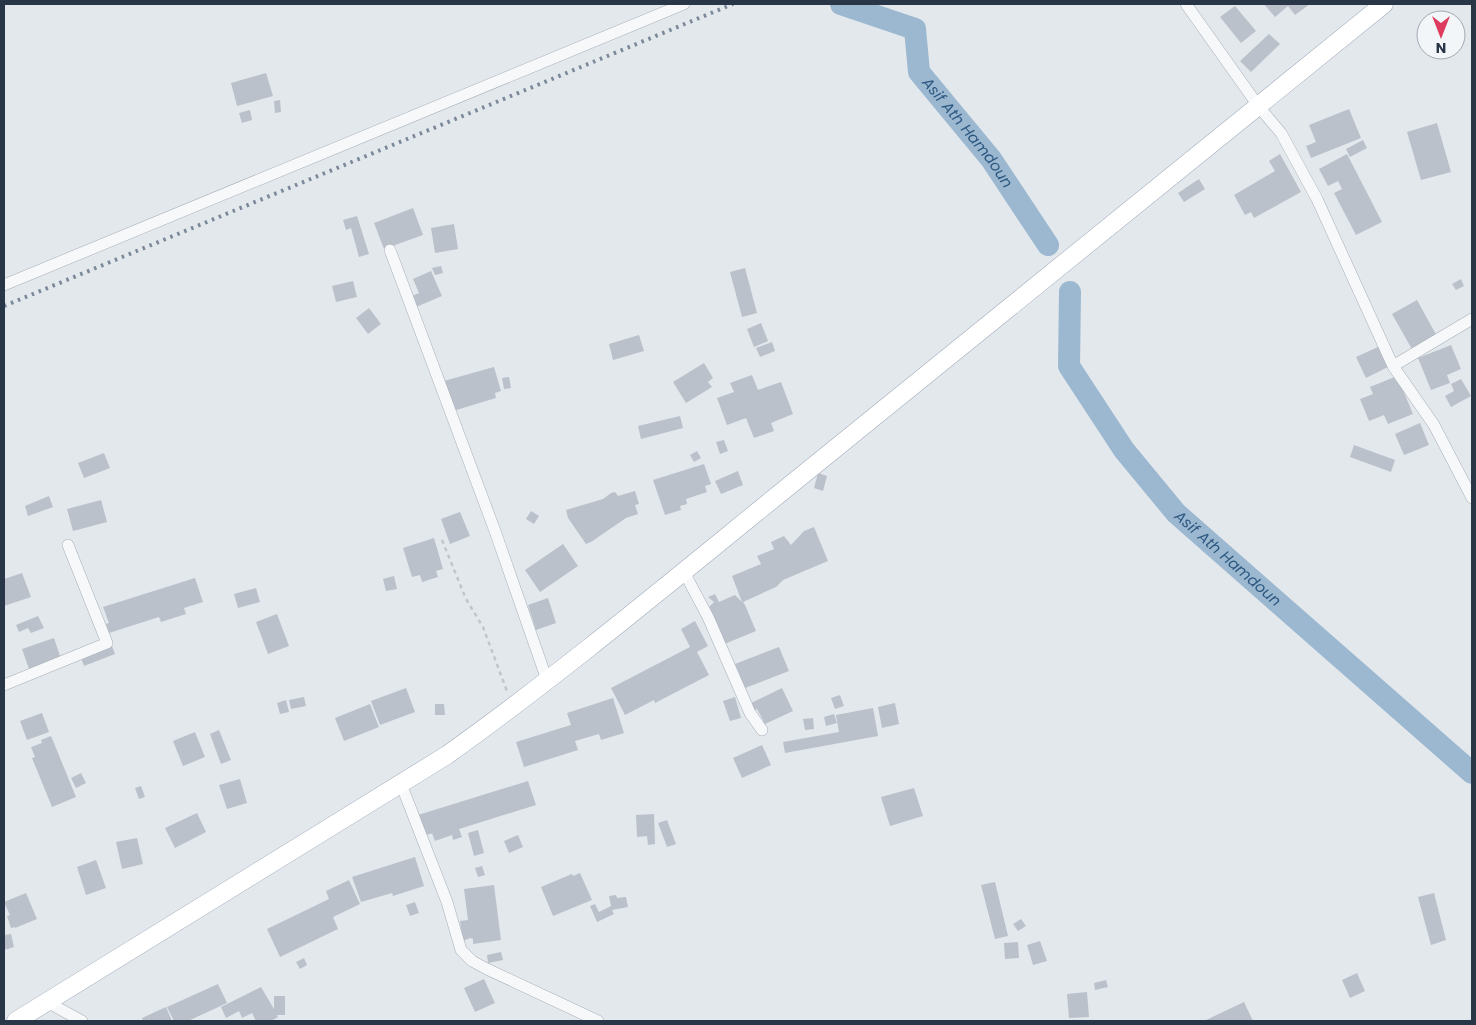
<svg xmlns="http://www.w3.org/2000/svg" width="1476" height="1025" viewBox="0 0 1476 1025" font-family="Poppins,sans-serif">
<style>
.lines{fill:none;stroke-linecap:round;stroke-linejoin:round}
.river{stroke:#9bb8d0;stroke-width:22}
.building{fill:#bac1cb}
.minor-casing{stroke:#a7afb8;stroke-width:12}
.primary-casing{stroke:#a1acba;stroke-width:19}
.path{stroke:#c1c6cb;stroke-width:2.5;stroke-dasharray:4 4;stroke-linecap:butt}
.minor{stroke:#f7f8fa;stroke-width:11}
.primary{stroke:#fff;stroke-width:18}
.rail{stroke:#7b8898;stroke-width:4;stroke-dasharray:2.5 5;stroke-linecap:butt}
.labels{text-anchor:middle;stroke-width:4;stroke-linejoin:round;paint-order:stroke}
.water-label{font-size:15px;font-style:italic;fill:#2d5881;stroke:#f3f6f9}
</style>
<rect width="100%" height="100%" fill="#e3e8ed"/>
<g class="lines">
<g class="river">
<path id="s1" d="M841 4 915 29 919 72 991 159 1048 245"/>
<path id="s2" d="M1070 292 1069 366 1124 450 1176 513 1472 773"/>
</g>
</g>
<path class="building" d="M1264 4H1310L1295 15 1288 6 1275 17Z
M1235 6 1256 31 1241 43 1220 17Z
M1269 34 1280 44 1251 72 1240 61Z
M266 73 273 96 237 106 231 83Z
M280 100 281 112 275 113 274 101Z
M1349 109 1361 138 1311 158 1306 146 1316 142 1309 125Z
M250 110 252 120 242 123 239 113Z
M1437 123 1451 172 1421 180 1407 132Z
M1363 140 1367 148 1350 157 1346 149Z
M1280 154 1301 192 1254 218 1251 212 1245 215 1234 195 1275 171 1269 161Z
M1347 154 1382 222 1356 235 1334 193 1342 189 1338 181 1328 186 1319 169Z
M1199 179 1205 189 1184 202 1178 193Z
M413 208 423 235 384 249 374 223Z
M357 216 369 254 359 257 351 228 346 230 343 220Z
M454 224 458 249 435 253 431 228Z
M441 266 443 273 435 275 432 268Z
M745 268 757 313 742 317 730 272Z
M431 271 442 296 416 307 412 296 419 293 413 279Z
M1461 279 1464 286 1456 290 1452 284Z
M353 281 357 297 336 302 332 286Z
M1417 300 1438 338 1413 351 1392 314Z
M369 308 381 324 368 334 356 318Z
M761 323 768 341 754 347 747 329Z
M639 335 644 351 613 360 609 344Z
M772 342 775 351 760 357 756 348Z
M1451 345 1461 369 1447 375 1450 383 1431 390 1418 358Z
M1380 346 1390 366 1366 378 1356 357Z
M704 363 713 378 708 382 712 387 686 403 673 382Z
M494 367 501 391 495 393 496 398 453 411 444 381Z
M752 375 758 390 781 382 793 414 771 423 774 431 754 438 746 418 727 425 717 398 734 392 730 383Z
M1397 376 1413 414 1388 424 1384 415 1369 421 1360 399 1373 394 1370 387Z
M509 377 511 388 504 389 502 378Z
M1461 379 1471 396 1451 407 1445 396 1454 391 1451 384Z
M680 416 683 428 641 439 638 426Z
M1420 423 1429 445 1404 455 1395 434Z
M724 440 728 451 720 454 716 442Z
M1354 445 1395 460 1391 472 1350 457Z
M697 451 701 458 694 462 690 455Z
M104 453 110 468 84 478 78 463Z
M704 464 711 484 705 486 707 492 686 499 687 504 680 506 681 510 665 515 653 480Z
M738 471 743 485 721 494 715 481Z
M818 473 827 476 823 491 814 488Z
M635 491 639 504 635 505 638 514 626 518 591 542 586 544 568 518 566 510 603 499 611 493 615 492 618 496Z
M49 496 53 507 28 516 25 506Z
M101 500 107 522 73 531 67 509Z
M531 511 539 516 534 524 526 519Z
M460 512 470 536 450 544 441 519Z
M814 527 828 561 783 580 776 587 743 602 745 605 756 631 722 645 707 609 714 602 708 597 715 594 719 602 735 595 742 602 732 576 761 564 757 556 774 549 771 542 784 536 791 545 804 531Z
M434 538 443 569 436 571 438 577 422 582 420 575 412 577 403 548Z
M563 544 578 566 540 592 525 570Z
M22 573 31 597 4 606V579Z
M394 576 397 589 386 591 383 579Z
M195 578 203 602 184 608 186 614 161 622 159 617 109 633 106 624 109 623 103 607Z
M256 588 260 602 238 608 234 594Z
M548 598 556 623 536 630 528 605Z
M277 614 289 646 268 654 256 622Z
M38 616 44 628 31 633 28 628 19 632 16 625Z
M695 621 708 646 697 652 709 675 655 703 654 700 625 715 611 688 690 647 681 629Z
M54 638 61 659 29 669 22 649Z
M112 646 115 654 84 666 81 658Z
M779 647 789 671 745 688 735 664Z
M406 688 415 712 380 725 371 701Z
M782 688 793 711 765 724 757 709 753 711 749 704Z
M840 695 844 706 835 709 831 698Z
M304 697 306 706 291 709 289 700Z
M735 697 741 718 730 721 723 701Z
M613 698 624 733 601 740 599 734 575 741 578 750 524 767 516 742 571 725 567 713Z
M286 700 289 712 280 714 277 703Z
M895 703 899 724 882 728 878 707Z
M370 704 379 727 344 741 335 718Z
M435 704H444L445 715H435Z
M873 708 878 736 785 753 783 742 839 732 836 715Z
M42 713 49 732 27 740 20 721Z
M834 714 837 723 826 726 824 717Z
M813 718 814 729 805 730 803 719Z
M219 730 231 760 221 764 210 734Z
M195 732 205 757 183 766 173 741Z
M51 736 76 797 52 807 32 758 35 757 31 747 42 743 41 740Z
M762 745 771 765 742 778 733 758Z
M81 773 86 783 76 788 71 778Z
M240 779 247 803 227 809 219 785Z
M528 781 536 805 459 829 462 837 453 840 452 835 435 841 432 833H434L425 835 418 815Z
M141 786 145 797 139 799 135 788Z
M914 788 923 816 890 826 881 797Z
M197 813 206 832 175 848 165 828Z
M654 814 655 844 648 845 647 836 637 837 636 815Z
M667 820 676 844 667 847 658 823Z
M478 830 484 853 474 856 468 833Z
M518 835 523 847 509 853 504 841Z
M137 838 143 864 122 869 116 842Z
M415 857 424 886 393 896 392 893 361 902 352 877Z
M96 860 106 888 86 895 77 867Z
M482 866 485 875 478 877 475 868Z
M580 873 592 900 553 916 541 887 572 874 573 876Z
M349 880 360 904 333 917 338 929 280 957 267 929 329 899 326 891Z
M995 882 1008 936 995 939 981 885Z
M494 885 501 940 473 944V939L470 938 463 941 460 921 468 920 464 889Z
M26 893 37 919 15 928V927L11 928 7 916 10 915 4 902Z
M1434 893 1446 940 1431 945 1418 897Z
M616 895 617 898 626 897 628 907 612 910 614 914 597 922 590 906 595 904 599 912 611 906 609 896Z
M415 902 419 913 410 916 406 905Z
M1021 919 1026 926 1018 931 1013 924Z
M11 934 14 947 4 950V935Z
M1040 941 1047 961 1033 965 1027 945Z
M1018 942 1019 958 1005 959 1004 943Z
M501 952 503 960 488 963 487 955Z
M304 958 307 965 300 969 296 962Z
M1357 973 1365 991 1350 998 1342 980Z
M484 979 495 1003 475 1012 464 988Z
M1106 980 1108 987 1095 990 1094 983Z
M218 984 227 1003 188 1021H174L167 1007Z
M261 987 274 1009V996H285V1015H277L278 1017 271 1021H256L252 1013 242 1018 239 1011 226 1018 221 1007Z
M1087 992 1089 1017 1069 1018 1067 994Z
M1244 1002 1253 1021H1204Z
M166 1007 172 1021H143L142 1018Z"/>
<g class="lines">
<g class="minor-casing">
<path id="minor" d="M1186 4 1259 107 1281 133 1317 199 1393 366 1434 425 1472 498
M390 250 495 531 547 680
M4 285 684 4
M1393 366 1472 319
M684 572 708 617 750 713 762 730
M4 685 107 643 68 545
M401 784 447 902 461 950 472 961 487 969 598 1021
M47 1002 82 1021"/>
</g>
<g class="primary-casing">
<path id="primary" d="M16 1021 447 755C563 672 673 580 784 490 985 329 1185 167 1384 4"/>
</g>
<path class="path" d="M442 540 466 599 483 627 508 694"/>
<use href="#minor" class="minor"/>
<use href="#primary" class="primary"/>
<path class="rail" d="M4 306 733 4"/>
</g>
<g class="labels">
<g class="water-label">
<text dy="5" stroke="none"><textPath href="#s1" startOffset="199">Asif Ath Hamdoun</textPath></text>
<text dy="5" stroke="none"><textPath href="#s2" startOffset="325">Asif Ath Hamdoun</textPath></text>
</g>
</g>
<rect width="1476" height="1025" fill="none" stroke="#293647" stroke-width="10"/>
<g transform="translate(1441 35) rotate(180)"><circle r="24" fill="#f3f6f9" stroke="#a2a9b2"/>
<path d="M0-4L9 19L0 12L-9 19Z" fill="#de3c5e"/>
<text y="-8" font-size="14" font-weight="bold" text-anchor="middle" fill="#293647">N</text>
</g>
</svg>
